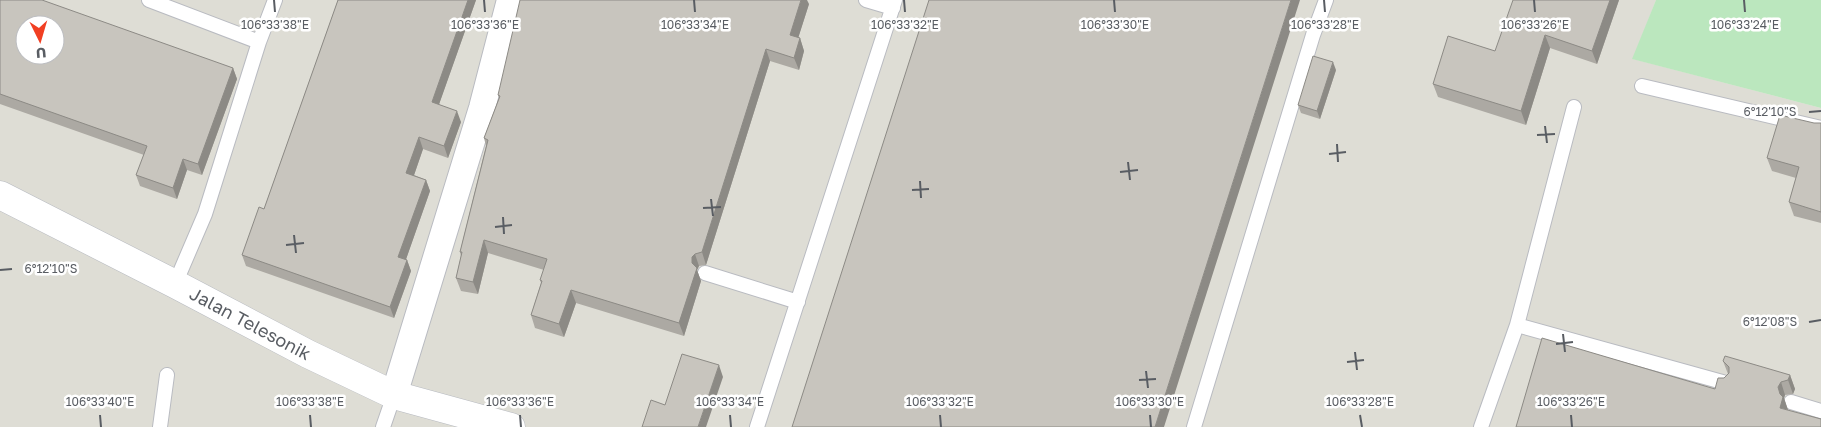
<svg xmlns="http://www.w3.org/2000/svg" width="1821" height="427" viewBox="0 0 1821 427" font-family="'Golos Text',sans-serif">
<style>
.industrial{fill:#deddd5;fill-rule:evenodd}
.green{fill:#bbe7be}
.lines{fill:none;stroke-linecap:round;stroke-linejoin:round}
.lane-casing{stroke:#b9bbc1;stroke-width:16}
.street-casing{stroke:#b9bbc1;stroke-width:28}
.secondary-casing{stroke:#b7bac0;stroke-width:29}
.lane{stroke:#fff;stroke-width:14}
.street{stroke:#fff;stroke-width:26}
.secondary{stroke:#fff;stroke-width:28}
.wall{fill:#aca9a3}
.shaded-wall{fill:#8c8a85}
.building{fill:#c8c5be;stroke:#8c8a85;fill-rule:evenodd}
.ticks{fill:none;stroke:#595d63;stroke-width:2}
.labels{text-anchor:middle;stroke-width:5;stroke-linejoin:round;paint-order:stroke}
.street-label{font-size:18px;fill:#595d63;stroke:#fff}
.ticks-label{font-size:12px;text-anchor:middle;fill:#595d63;stroke:#fff;stroke-width:5;stroke-linejoin:round;paint-order:stroke}
</style>
<rect width="100%" height="100%" fill="#edebe1"/>
<path class="industrial" d="M0 0H1656L1633 59 1821 108V427H0ZM25 25H55V55H25Z"/>
<path class="green" d="M1656 0H1821V108L1632 59Z"/>
<g class="lines">
<g class="lane-casing">
<path id="lane" d="M149 0 259 42
M866 0 893 8
M1642 86 1821 128
M705 273 798 302
M175 284 205 214 259 42 275 0
M1517 325 1726 383
M1791 402 1821 411
M160 427 167 375
M383 427 394 395
M757 427 895 0
M1194 427 1313 35 1326 0
M1481 427 1517 325 1574 107"/>
</g>
<g class="street-casing">
<path id="street" d="M394 395 482 108 510 0"/>
</g>
<g class="secondary-casing">
<path id="secondary" d="M0 195 175 284 308 354 394 395 511 427"/>
</g>
<use href="#lane" class="lane"/>
<use href="#street" class="street"/>
<use href="#secondary" class="secondary"/>
</g>
<path class="wall" d="M0 0 233 68 237 79 202 175 187 170 177 199 140 186 136 175 144 155 0 104Z
M338 0H476L439 104 461 122 448 158 423 149 414 175 426 180 430 191 406 259 407 260 411 271 394 318 246 266 242 255 264 209Z
M1619 0 1597 64 1550 48 1526 125 1438 97 1433 84 1495 51Z
M809 4 798 38H800L804 51 799 70 770 61 706 265 699 266 697 270 701 281 684 336 576 303 564 337 535 328 531 315 541 283 540 280 544 270 488 253 478 294 461 291 456 278 461 256 460 252 486 146 484 138 499 98 498 95Z
M1336 70 1320 119 1301 113 1298 105Z
M1814 123H1821V223L1794 216 1789 202 1796 178 1772 171 1767 158Z
M1723 361 1790 375 1795 389 1793 394 1785 395 1784 398 1788 410 1724 378 1728 374Z"/>
<path class="shaded-wall" d="M468 0H476L436 113 432 102Z
M801 0H807L809 4 795 48 790 35Z
M1291 0H1300L1164 427H1155Z
M1610 0H1619L1597 64 1592 51Z
M1545 35 1550 48 1526 125 1521 111Z
M800 38 804 51 799 70 794 58Z
M766 49 770 61 706 265 702 252Z
M1333 62 1336 70 1320 119 1317 111Z
M233 68 237 79 202 175 198 164Z
M457 111 461 122 448 158 444 146Z
M419 137 423 149 411 184 406 173Z
M183 159 187 170 177 199 173 188Z
M426 180 430 191 403 268 398 257Z
M484 240 488 253 478 294 473 282Z
M695 254 699 266 697 270 701 281 684 336 679 323 692 257Z
M407 260 411 271 394 318 390 307Z
M571 290 576 303 564 337 559 324Z
M719 365 723 377 706 427H698Z
M1790 375 1795 389 1793 394 1788 380Z
M1781 382 1785 395 1784 398 1788 410 1780 408V394L1778 387Z"/>
<path class="building" d="M0 0H42L233 68 198 164 183 159 173 188 136 175 147 146 0 94ZM25 25H55V55H25Z
M338 0H468L432 102 457 111 444 146 419 137 406 173 426 180 398 257 407 260 390 307 242 255 259 207 264 209Z
M520 0H801L790 35 800 38 794 58 766 49 702 252 695 254 692 257V263L697 268 679 323 571 290 559 324 531 315 542 281 540 280 547 259 484 240 473 282 456 278 462 252H460L488 140 484 138 500 96 498 95Z
M929 0H1291L1155 427H792Z
M1513 0H1610L1592 51 1545 35 1521 111 1433 84 1448 36 1495 51Z
M1313 56 1333 62 1317 111 1298 105Z
M1780 115 1814 123H1821V212L1789 202 1799 167 1767 158Z
M1542 338 1715 389 1718 378H1724L1729 373V367L1723 361 1725 356 1790 375 1788 380 1781 382 1778 387 1780 394 1783 397 1780 408 1821 419V427H1516Z
M682 354 719 365 698 427H642L651 400 665 405Z"/>
<path class="ticks" d="M274 0 275 12M484 0 485 12M694 0 695 12M904 0 905 12M1114 0 1115 12M1324 0 1325 12M1534 0 1535 12M1744 0 1745 12M1809 112 1821 111M1545 126 1547 143M1537 135 1555 134M1337 144 1338 162M1329 154 1346 152M1128 162 1130 180M1120 172 1138 170M920 181 921 198M912 190 929 189M711 199 713 216M703 208 721 207M503 217 504 234M495 227 512 225M294 235 296 253M286 245 304 243M0 270 12 269M1809 322 1821 320M1563 334 1565 352M1556 344 1573 342M1355 352 1357 370M1347 362 1364 360M1146 371 1148 388M1139 380 1156 379M100 415 101 427M310 415 311 427M520 415 521 427M730 415 731 427M940 415 941 427M1150 415 1151 427M1360 415 1362 427M1571 415 1572 427"/>
<g class="labels">
<g class="street-label">
<text transform="translate(250 324) rotate(28)" y="6">Jalan Telesonik</text>
</g>
</g>
<g class="ticks-label">
<text x="275" y="29">106°33'38"E</text>
<text x="485" y="29">106°33'36"E</text>
<text x="695" y="29">106°33'34"E</text>
<text x="905" y="29">106°33'32"E</text>
<text x="1115" y="29">106°33'30"E</text>
<text x="1325" y="29">106°33'28"E</text>
<text x="1535" y="29">106°33'26"E</text>
<text x="1745" y="29">106°33'24"E</text>
<text x="1770" y="116">6°12'10"S</text>
<text x="51" y="273">6°12'10"S</text>
<text x="1770" y="326">6°12'08"S</text>
<text x="100" y="406">106°33'40"E</text>
<text x="310" y="406">106°33'38"E</text>
<text x="520" y="406">106°33'36"E</text>
<text x="730" y="406">106°33'34"E</text>
<text x="940" y="406">106°33'32"E</text>
<text x="1150" y="406">106°33'30"E</text>
<text x="1360" y="406">106°33'28"E</text>
<text x="1571" y="406">106°33'26"E</text>
</g>
<g transform="translate(40 40) rotate(175)"><circle r="24" fill="#ffffff" stroke="#bdbec1"/>
<path d="M0-4L9 19L0 12L-9 19Z" fill="#f13f23"/>
<text y="-8" font-size="14" font-weight="bold" text-anchor="middle" fill="#595d63">U</text>
</g>
</svg>
